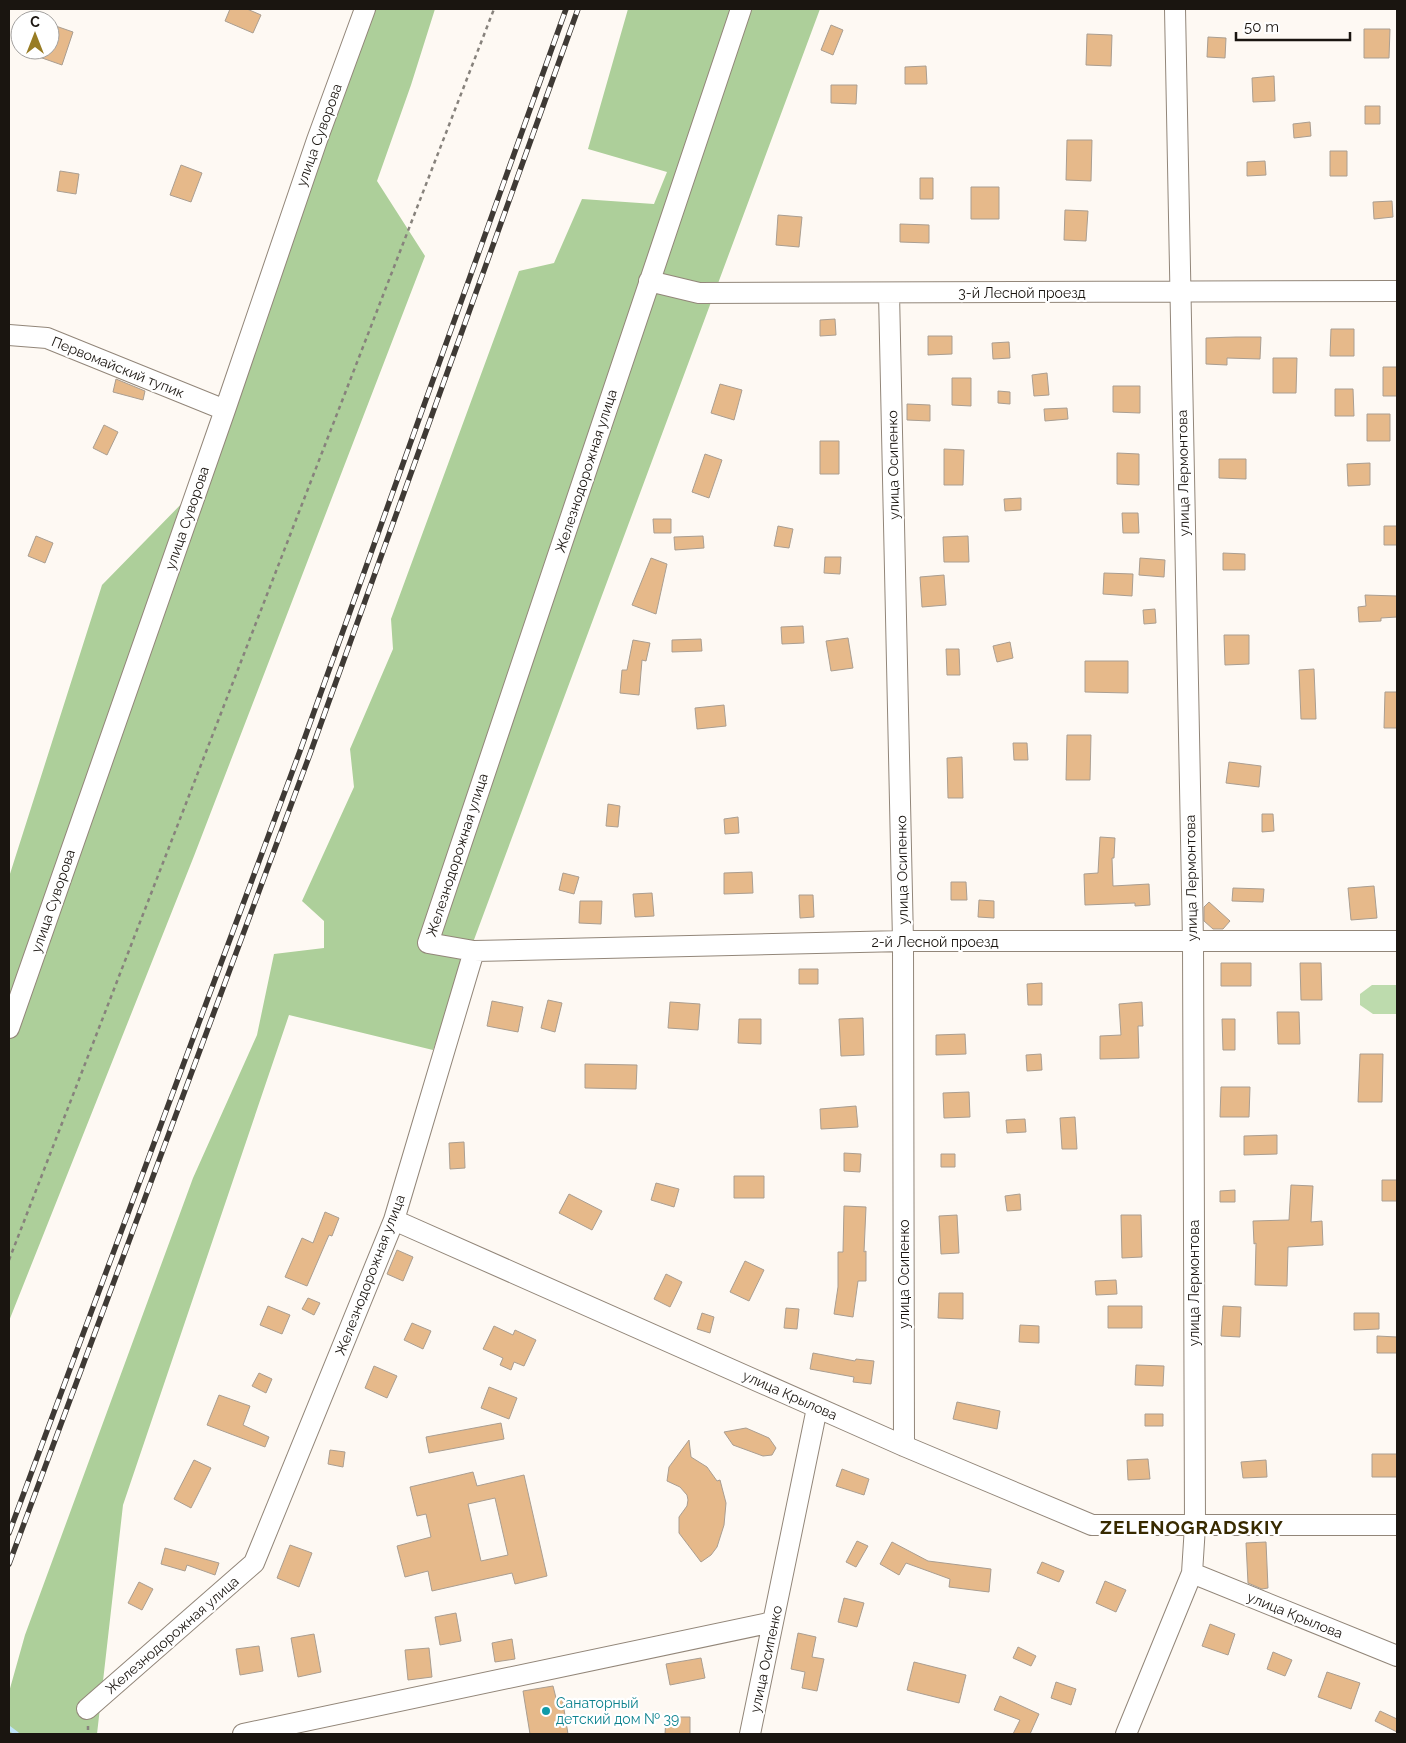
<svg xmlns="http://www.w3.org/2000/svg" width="1406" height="1743" viewBox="0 0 1406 1743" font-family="Raleway,sans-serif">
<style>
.green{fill:#bddbad}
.forest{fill:#adcf9a}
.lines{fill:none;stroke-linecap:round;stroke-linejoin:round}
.stream{stroke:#bfe4f9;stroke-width:4.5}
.building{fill:#e6b98a;stroke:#aa9e91;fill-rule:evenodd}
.minor-casing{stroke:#928679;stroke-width:22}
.path{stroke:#87827c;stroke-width:2.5;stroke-dasharray:4 4;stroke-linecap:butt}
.minor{stroke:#fff;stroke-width:20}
.rail-casing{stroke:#3f3a35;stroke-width:5.5}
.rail{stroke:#fff;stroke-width:4;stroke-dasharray:11;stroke-linecap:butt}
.culture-dot{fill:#0f9aa8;stroke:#fff;stroke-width:2}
.labels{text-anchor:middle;stroke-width:4.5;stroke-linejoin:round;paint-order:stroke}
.street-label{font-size:14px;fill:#1a1510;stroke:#fff}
.culture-label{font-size:14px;fill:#0d838f;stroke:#fff;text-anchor:start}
.district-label{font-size:19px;font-weight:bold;letter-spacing:1px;fill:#382a00;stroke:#fff}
</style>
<rect width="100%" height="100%" fill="#fef9f3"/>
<path class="green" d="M1372 985H1397V1014H1373L1360 1005V994Z"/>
<path class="forest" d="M371 9H435L411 85 377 181 425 256 194 856 9 1321V877L102 585 192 493Z
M628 9H820L433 1050 289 1015 123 1505 97 1734H9V1692L25 1635 193 1178 257 1035 274 954 324 948V921L302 901 354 787 350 749 393 649 391 619 519 271 554 263 582 199 654 204 667 172 588 149Z"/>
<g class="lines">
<path class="stream" d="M9 1728 17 1734"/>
</g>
<path class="building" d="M230 9H247L261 15 253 33 225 21Z
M50 24 73 32 62 65 25 52V50H50Z
M831 25 843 30 833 55 821 50Z
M1364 29H1390L1389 58H1364Z
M1087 34 1112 35 1111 66 1086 65Z
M1208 37 1226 38 1225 58 1207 57Z
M926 66 927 84H905V67Z
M1274 76 1275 101 1253 102 1252 78Z
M831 85H857L856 104 831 103Z
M1365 106H1380V124H1365Z
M1310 122 1311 136 1294 138 1293 124Z
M1067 140H1092L1091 181 1066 180Z
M1330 151H1347V176H1330Z
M1265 161 1266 175 1247 176V162Z
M181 165 202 173 191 202 170 195Z
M60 171 79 174 76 194 57 191Z
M920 178H933V199H920Z
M971 187H999V219H971Z
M1392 201 1393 217 1374 219 1373 202Z
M1065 210 1088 211 1086 241 1064 240Z
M778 215 802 217 799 247 776 245Z
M900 224 929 225V243L900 242Z
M835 319 836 335 820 336V320Z
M1331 329H1354V356H1330Z
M928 336H952V354L928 355Z
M1236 337H1261L1260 359 1227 358V365L1206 364V338Z
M1009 342 1010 358 993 359 992 343Z
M1273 358H1297L1296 393H1273Z
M1383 367H1397V396H1383Z
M1047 373 1049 395 1034 396 1032 375Z
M952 378H971V406L952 405Z
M116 379 145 391 143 400 113 392Z
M720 384 742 390 734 420 711 413Z
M1113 386H1140V413L1113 412Z
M1335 389H1353L1354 416H1335Z
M998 391 1010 392V404L998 403Z
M907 404 930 405V421L907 420Z
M1067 408 1068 419 1045 421 1044 409Z
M1367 414H1390V441H1367Z
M104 425 118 432 107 455 93 448Z
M820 441H839V474H820Z
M944 449 964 450 963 485H944Z
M1117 453 1139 454V485L1117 484Z
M705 454 722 460 709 498 692 492Z
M1219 459H1246V479L1219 478Z
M1370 463V485L1348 486 1347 464Z
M1021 498V510L1005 511 1004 499Z
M1122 513H1138L1139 533H1123Z
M653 519H671V533H654Z
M778 526 793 529 789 548 774 546Z
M1384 526H1397V545H1384Z
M36 536 53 543 45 563 28 556Z
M703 536 704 548 675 550 674 537Z
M968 536 969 562H944L943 537Z
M1223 553 1245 554V570H1223Z
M825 557H841L840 574 824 573Z
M651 558 667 564 656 614 632 605Z
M1140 558 1165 560 1164 577 1139 575Z
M1104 573 1133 574 1132 596 1103 594Z
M944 575 946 605 922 607 920 577Z
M1365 595 1397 596V617L1381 618V621L1359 622 1358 607 1366 606Z
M1155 609 1156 623 1144 624 1143 610Z
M803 626 804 643 782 644 781 627Z
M1224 635H1249V664L1225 665Z
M848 638 853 668 831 671 826 641Z
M701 639 702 651 672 652V640Z
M633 640 650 643 646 661 642 660 639 695 620 693 622 670H627Z
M1010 642 1013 658 997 662 993 646Z
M946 649H959L960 675H947Z
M1085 661H1128V693L1085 692Z
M1314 669 1316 719H1301L1299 670Z
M1385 692H1397V728H1384Z
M724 705 726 726 697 729 695 708Z
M1067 735H1091L1090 780H1066Z
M1013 743H1027L1028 760H1014Z
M962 757 963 798H948L947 758Z
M1229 762 1261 766 1259 787 1226 783Z
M608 804 620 806 618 827 606 826Z
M1262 814H1273L1274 831 1262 832Z
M738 817 739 833 725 834 724 819Z
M1100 837 1115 838 1114 858H1112L1113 886 1149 884 1150 905 1135 906V903L1085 905 1084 874 1098 873Z
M752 872 753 893 724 894V873Z
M563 873 579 877 574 894 559 890Z
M951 882H966L967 900H951Z
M1374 886 1377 918 1351 920 1348 888Z
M1233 888 1264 889 1263 902 1232 901Z
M652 893 654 916 635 917 633 894Z
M799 895H813L814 917 800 918Z
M979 900 994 901V918L978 917Z
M580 901H602L601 924 579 923Z
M1209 902 1230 921 1223 929H1213L1204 921V907Z
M1221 963H1251V986H1221Z
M1300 963H1321L1322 1000H1301Z
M799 969H818V984H799Z
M1042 983V1005H1028L1027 984Z
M548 1000 562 1003 555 1032 541 1028Z
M492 1001 523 1007 518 1032 487 1026Z
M670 1002 700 1004 698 1030 668 1028Z
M1142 1002 1143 1026H1138L1139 1058 1100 1059V1036L1121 1035 1119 1004Z
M1277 1012H1299L1300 1044H1278Z
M863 1018 864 1055 841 1056 839 1019Z
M739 1019H761V1044L738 1043Z
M1222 1019H1235V1050H1223Z
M965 1034 966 1054 936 1055V1035Z
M1041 1054 1042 1070 1027 1071 1026 1055Z
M1360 1054H1383L1382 1102H1358Z
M585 1064 637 1065 636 1089 585 1088Z
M1221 1087H1250L1249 1117H1220Z
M969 1092 970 1117 944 1118 943 1093Z
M856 1106 858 1127 821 1129 820 1109Z
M1075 1117 1077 1149H1062L1060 1118Z
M1025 1119 1026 1132 1007 1133 1006 1120Z
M1277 1135V1154L1244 1155V1136Z
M464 1142 465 1168 450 1169 449 1143Z
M844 1153 861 1154 860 1172 844 1171Z
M941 1154H955V1167H941Z
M734 1176H764V1198H734Z
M1382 1180H1397V1201H1382Z
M656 1183 679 1189 674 1207 651 1200Z
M1291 1185 1313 1186 1311 1222 1322 1221 1323 1245 1288 1247 1287 1286 1255 1285 1256 1243 1254 1244 1253 1221 1289 1220Z
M1235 1190V1202H1220V1191Z
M569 1194 602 1211 592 1230 559 1213Z
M1020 1194 1021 1210 1007 1211 1005 1196Z
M844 1206 866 1207 864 1252 866 1251V1281H858L853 1317 834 1314 838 1287V1252H843Z
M325 1212 339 1218 332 1236 329 1235 307 1286 285 1277 302 1238 313 1243Z
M957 1215 959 1253 941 1254 939 1216Z
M1121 1215H1141L1142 1257 1122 1258Z
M397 1250 413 1257 403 1281 387 1274Z
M745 1261 764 1270 749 1301 730 1292Z
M666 1274 682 1282 670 1307 654 1299Z
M1116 1280 1117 1294 1096 1295 1095 1281Z
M939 1293H963V1319L938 1318Z
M308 1298 320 1303 314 1315 302 1309Z
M268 1306 290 1315 282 1334 260 1325Z
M1108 1306H1142V1328H1108Z
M1223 1306 1241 1307 1240 1337 1221 1336Z
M786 1308 799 1309 797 1329 784 1328Z
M702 1313 714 1317 710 1333 697 1329Z
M1354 1313H1379V1329L1354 1330Z
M412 1323 431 1331 423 1349 404 1340Z
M1020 1325 1039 1326V1343L1019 1342Z
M494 1326 513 1335 515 1330 536 1340 524 1366 514 1362 511 1370 500 1365 503 1358 483 1349Z
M1377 1336 1397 1337V1353H1377Z
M813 1353 855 1361 856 1359 874 1361 871 1384 853 1382 854 1377 810 1369Z
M1136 1365 1164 1366 1163 1386 1135 1385Z
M374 1366 397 1376 387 1398 365 1388Z
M259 1373 272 1379 266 1393 252 1386Z
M489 1387 517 1398 509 1419 481 1408Z
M219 1395 250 1406 243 1425 269 1437 265 1447 207 1425Z
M957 1402 1000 1411 997 1429 953 1419Z
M1145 1414H1163V1426H1145Z
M501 1423 504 1439 429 1453 426 1437Z
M746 1428 769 1438 776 1448 772 1455 763 1456 733 1445 724 1432Z
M689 1440 691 1457 707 1467 717 1481 720 1480 726 1503 724 1525 717 1547 711 1555 701 1562 679 1533V1517L687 1506 688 1500 687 1495 680 1487 667 1481 669 1467Z
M330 1450 345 1452 343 1467 328 1464Z
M1372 1454H1397V1477H1372Z
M1148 1459 1150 1479 1128 1480 1127 1460Z
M194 1460 211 1468 191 1508 174 1499Z
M1266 1460 1267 1477 1243 1478 1241 1462Z
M842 1469 869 1479 864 1495 836 1486Z
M473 1472 477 1486 524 1475 547 1576 515 1584 512 1573 432 1591 428 1571 405 1577 397 1546 431 1537 426 1514 417 1516 410 1487ZM495 1498 508 1555 481 1561 468 1504Z
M857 1541 868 1546 856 1567 846 1562Z
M892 1542 928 1561 991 1569 989 1592 949 1587 950 1579 906 1563 899 1575 880 1564Z
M1266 1542 1268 1588 1262 1589 1248 1583 1246 1543Z
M290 1545 312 1553 299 1587 277 1578Z
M165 1548 219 1563 215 1575 187 1565 185 1571 161 1564Z
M1042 1562 1064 1571 1059 1582 1037 1573Z
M1105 1581 1126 1590 1116 1612 1096 1603Z
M139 1582 153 1589 142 1610 128 1603Z
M844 1598 864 1603 857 1627 838 1622Z
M456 1613 461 1641 440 1645 435 1617Z
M1210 1624 1235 1634 1228 1655 1202 1646Z
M798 1633 816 1637 812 1657 824 1659 817 1691 802 1688 805 1672 791 1669Z
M314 1634 321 1672 298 1677 291 1638Z
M512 1639 515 1659 495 1662 492 1643Z
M259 1646 263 1671 240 1675 236 1649Z
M1018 1647 1036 1656 1031 1666 1013 1658Z
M429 1648 432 1677 408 1680 405 1650Z
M1273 1652 1292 1660 1285 1676 1267 1669Z
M701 1658 705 1678 670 1685 666 1664Z
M914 1662 966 1675 959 1703 907 1690Z
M1327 1672 1360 1683 1351 1709 1318 1697Z
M1056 1682 1076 1689 1071 1705 1051 1698Z
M553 1686 556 1698 562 1697 568 1734H530L523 1691Z
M1000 1696 1039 1714 1030 1734H1013L1020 1720 994 1710Z
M1380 1711 1397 1719V1732L1375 1721Z
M666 1717H690V1734H665Z"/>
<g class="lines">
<g class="minor-casing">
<path id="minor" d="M649 281 699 293 1397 291
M889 293 903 941 904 1446
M9 335 47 338 225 410
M474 951 903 941H1397
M9 1028 225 410 317 140 365 9
M394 1220 904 1446 1092 1525H1397
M1192 1573 1397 1656
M87 1709 254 1563 394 1220 474 951 428 943 741 9
M243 1734 773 1622
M750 1734 817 1408
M1126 1734 1192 1573 1195 1526 1193 942 1175 9"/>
</g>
<path class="path" d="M9 1260 494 9
M88 1726V1734"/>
<use href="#minor" class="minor"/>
<g class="rail-casing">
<path id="rail" d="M9 1533 300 751 566 9
M9 1564 310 754 578 9"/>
</g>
<use href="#rail" class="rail"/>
</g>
<circle class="culture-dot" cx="546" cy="1711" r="5"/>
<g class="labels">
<g class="street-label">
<text transform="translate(319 135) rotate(-70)" y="5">улица Суворова</text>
<text x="1022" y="298">3-й Лесной проезд</text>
<text transform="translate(118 367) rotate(22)" y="5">Первомайский тупик</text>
<text transform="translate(893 465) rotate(-91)" y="5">улица Осипенко</text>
<text transform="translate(586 471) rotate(-72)" y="5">Железнодорожная улица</text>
<text transform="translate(1183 473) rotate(-91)" y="5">улица Лермонтова</text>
<text transform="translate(187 518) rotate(-71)" y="5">улица Суворова</text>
<text transform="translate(457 855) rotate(-72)" y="5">Железнодорожная улица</text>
<text transform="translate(902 870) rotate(-91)" y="5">улица Осипенко</text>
<text transform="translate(1191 878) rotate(-91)" y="5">улица Лермонтова</text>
<text transform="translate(53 901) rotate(-71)" y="5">улица Суворова</text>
<text x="935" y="947">2-й Лесной проезд</text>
<text transform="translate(904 1274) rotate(-90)" y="5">улица Осипенко</text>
<text transform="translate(370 1275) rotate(-69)" y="5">Железнодорожная улица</text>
<text transform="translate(1194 1283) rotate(-90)" y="5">улица Лермонтова</text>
<text transform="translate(790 1395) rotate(24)" y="5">улица Крылова</text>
<text transform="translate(1295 1615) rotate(22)" y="5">улица Крылова</text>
<text transform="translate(172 1635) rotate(-41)" y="5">Железнодорожная улица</text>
<text transform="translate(766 1659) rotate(-78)" y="5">улица Осипенко</text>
</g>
<g class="culture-label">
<text x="556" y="1708">Санаторный<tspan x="556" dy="16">детский дом № 39</tspan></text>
</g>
<g class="district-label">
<text x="1192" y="1534">ZELENOGRADSKIY</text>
</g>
</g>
<rect width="1406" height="1743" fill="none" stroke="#1a1510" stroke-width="20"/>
<g transform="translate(35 35)"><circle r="24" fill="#ffffff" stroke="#a3a19f"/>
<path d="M0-4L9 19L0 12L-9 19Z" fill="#987c24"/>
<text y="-8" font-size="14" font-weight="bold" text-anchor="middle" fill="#1a1510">С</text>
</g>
<path d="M1236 32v8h114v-8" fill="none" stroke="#1a1510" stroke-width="2.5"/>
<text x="1244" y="32" font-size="15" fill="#1a1510" stroke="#ffffff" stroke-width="4" paint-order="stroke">50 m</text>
</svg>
